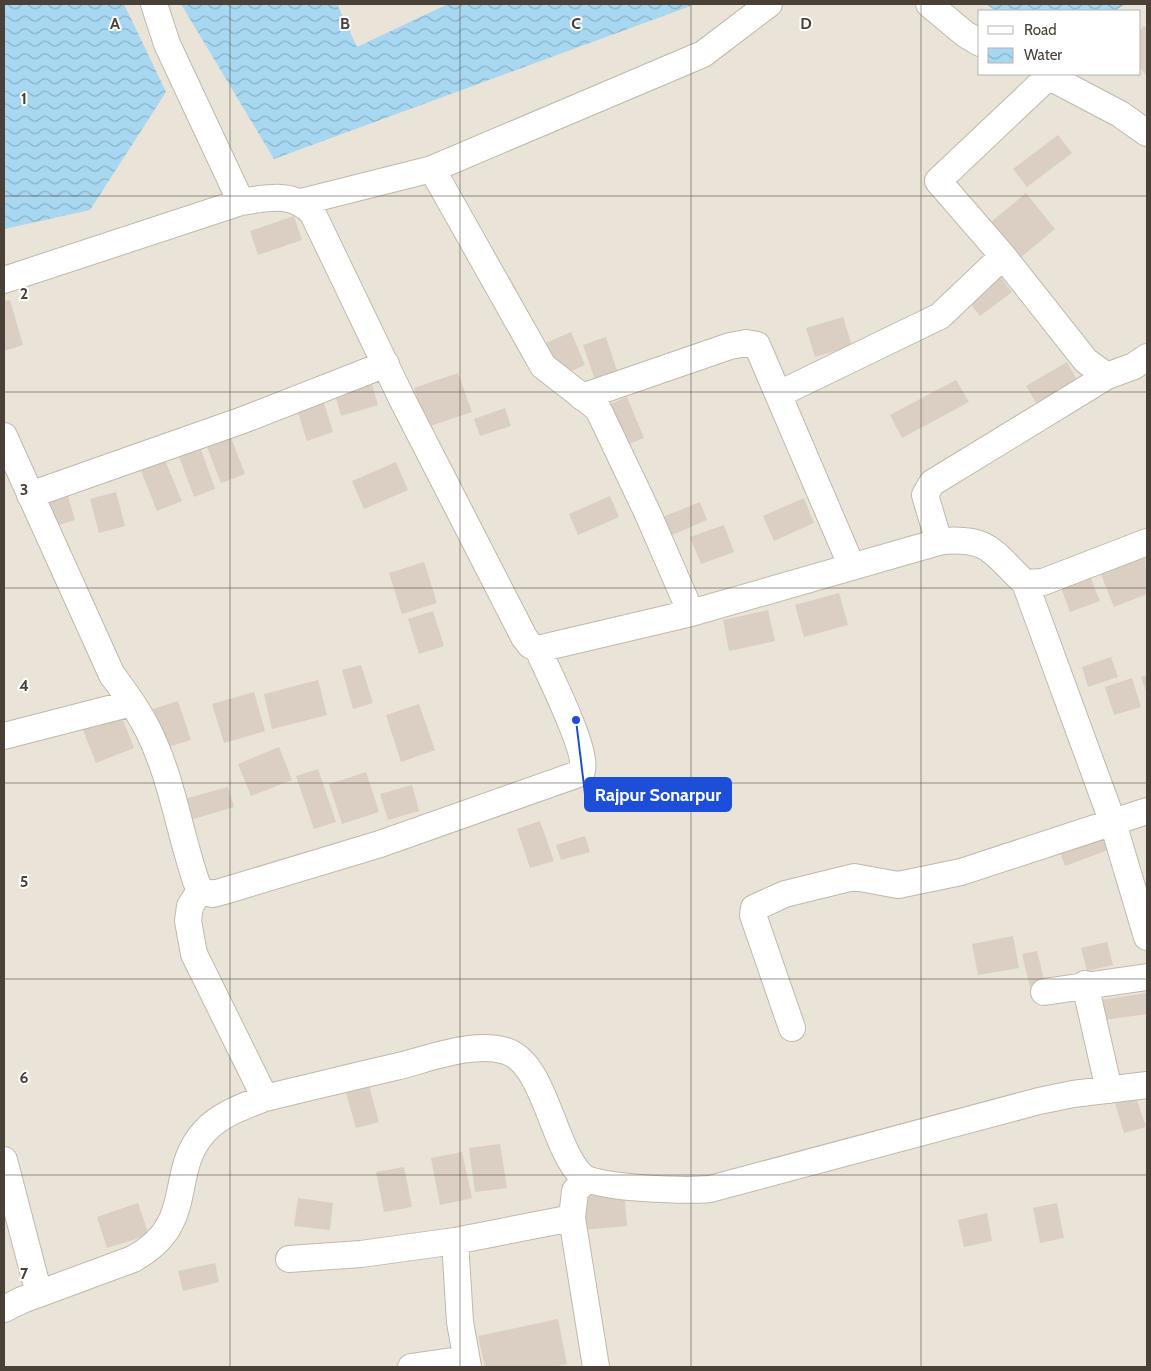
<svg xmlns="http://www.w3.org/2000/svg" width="1151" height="1371" viewBox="0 0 1151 1371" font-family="Cabin,sans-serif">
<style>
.residential{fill:#e9e3d8;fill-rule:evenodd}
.water{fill:url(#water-waves)}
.building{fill:#dacfc2}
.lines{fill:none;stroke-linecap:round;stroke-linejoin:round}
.street-casing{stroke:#c1b8ac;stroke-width:28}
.street{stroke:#fff;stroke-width:26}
.grid{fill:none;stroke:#494138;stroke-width:1;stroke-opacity:0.55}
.grid-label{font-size:16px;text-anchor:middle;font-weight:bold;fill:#494138;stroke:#fff;stroke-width:4;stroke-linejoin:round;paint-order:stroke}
.leader{fill:none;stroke:#1d4ed8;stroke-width:2}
.callout-dot{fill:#1d4ed8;stroke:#fff;stroke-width:2}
.callout{fill:#1d4ed8;stroke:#1d4ed8;stroke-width:2}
.callout-label{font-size:18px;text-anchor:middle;font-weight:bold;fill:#fff}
</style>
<defs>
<pattern id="water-waves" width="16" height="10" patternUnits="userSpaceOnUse" patternTransform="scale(1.25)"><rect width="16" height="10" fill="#a8d8f1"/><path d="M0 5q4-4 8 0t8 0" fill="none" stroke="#8bb1c4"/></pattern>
</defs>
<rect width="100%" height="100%" fill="#f5f1ea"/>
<path class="residential" d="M4 4H1147V1367H4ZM980 11H1140V74H980Z"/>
<path class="water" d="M4 4H124L166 92 90 210 4 229Z
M181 4H337L357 47 448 4H696L274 159Z
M986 4H1126L1114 11H996Z"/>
<path class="building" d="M1144 26 1147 29 1146 75 1140 68V30Z
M1058 135 1072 153 1027 187 1013 169Z
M1026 193 1055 229 1020 258 991 222Z
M294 216 302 240 258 255 250 231Z
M997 272 1012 292 980 316 965 297Z
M10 300 23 345 4 351V301Z
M843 317 852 346 815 357 806 328Z
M571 332 585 365 560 376 546 343Z
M606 337 618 374 595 380 583 345Z
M1067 362 1081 387 1041 411 1026 386Z
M458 373 472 412 427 427 414 388Z
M956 380 969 402 902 438 890 415Z
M371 381 378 405 341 416 334 391Z
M321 394 333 432 307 441 295 403Z
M627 397 644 438 619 448 603 407Z
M505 408 511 426 480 436 474 419Z
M228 430 245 474 221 483 204 439Z
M198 441 215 489 194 497 176 448Z
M162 453 182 501 157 511 138 463Z
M396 462 408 490 364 509 352 481Z
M116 492 125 526 99 533 90 499Z
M67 493 75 520 53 527 45 500Z
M610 496 619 517 578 535 569 514Z
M804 498 814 523 774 541 763 516Z
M700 502 707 520 670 536 663 517Z
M724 525 734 552 701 564 690 537Z
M1145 554 1147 594 1114 607 1100 572Z
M424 562 437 603 402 614 389 573Z
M1089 574 1100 601 1070 612 1060 585Z
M839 593 848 625 804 637 795 605Z
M768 610 775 641 729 651 723 620Z
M433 611 444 646 419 654 408 619Z
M1111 657 1118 677 1088 687 1082 667Z
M361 665 373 703 353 709 342 670Z
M1147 675V694L1141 677Z
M1132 678 1141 707 1114 715 1105 687Z
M318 680 327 715 272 729 264 694Z
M254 692 265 731 224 743 212 704Z
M178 701 191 740 165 748 153 709Z
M419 704 435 750 401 762 386 715Z
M121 715 134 748 96 763 83 730Z
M279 747 292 780 251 796 238 764Z
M318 769 336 822 314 829 296 776Z
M366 772 379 812 342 824 329 784Z
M412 785 419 811 388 820 380 794Z
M228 787 234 807 190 820 184 799Z
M540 821 554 861 530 868 517 829Z
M1101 830 1108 850 1065 866 1058 846Z
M585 836 590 852 561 860 556 845Z
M1013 936 1019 968 978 975 972 944Z
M1107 942 1113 965 1087 971 1081 948Z
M1037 951 1045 984 1030 987 1022 954Z
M1147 993V1014L1096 1021 1093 1001Z
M369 1086 379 1122 356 1128 346 1093Z
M1136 1097 1146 1127 1124 1133 1115 1103Z
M500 1144 507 1188 475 1192 469 1148Z
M462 1152 472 1198 440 1205 431 1158Z
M404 1167 412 1207 384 1212 376 1172Z
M624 1192 627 1226 581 1230 578 1196Z
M298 1198 333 1203 330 1230 294 1226Z
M138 1203 149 1235 107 1248 97 1217Z
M1057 1203 1064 1238 1040 1243 1033 1208Z
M987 1213 992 1241 964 1247 958 1220Z
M215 1263 219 1282 183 1291 178 1271Z
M558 1319 567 1364 553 1367H485L478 1336Z"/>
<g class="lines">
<g class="street-casing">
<path id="street" d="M154 4 167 44 241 202
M929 4 965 34 980 43
M1044 74 1120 114 1147 133
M1049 76 938 181 1003 256 1086 361 1107 376 1134 366 1147 357
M432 169 543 366 597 408 600 413 648 514 691 613
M301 202 432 169 703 54 769 4
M4 280 241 202C267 198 295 191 313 214L402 399 524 637 530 645 538 649 691 613 942 541C990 537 993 553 1025 583L1043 582 1147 542
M779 394 940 316 1003 256
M582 397 730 346 746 343 757 345 852 567
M4 436 112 675C125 692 138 710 148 730 172 778 179 831 196 881L200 891 213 894 224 891 380 844 581 773C591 755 547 671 538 649
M30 495 243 420 386 364
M939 542 925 495 932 483 1107 376
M1025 583 1113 823 1147 937
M4 736 132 703
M200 891 190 906 188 921 194 954 265 1098
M1085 984 1109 1090
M1044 992 1147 977
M792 1028 753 915 754 908 785 894 854 877 898 885 961 872 1147 811
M4 1160 39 1294
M587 1179 575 1191 572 1218 596 1367
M455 1241 460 1322 468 1367
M289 1259 361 1254 455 1241 572 1218
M4 1309 22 1300 133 1259C199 1223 166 1173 205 1131 220 1114 245 1106 265 1098 308 1088 351 1077 395 1067 429 1059 471 1041 506 1051 545 1063 553 1149 582 1176 596 1189 688 1191 710 1189L1039 1101 1073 1094 1147 1085
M411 1367 466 1359"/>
</g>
<use href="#street" class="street"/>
</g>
<path class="grid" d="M230 4V1367M460 4V1367M691 4V1367M921 4V1367M4 196H1147M4 392H1147M4 588H1147M4 783H1147M4 979H1147M4 1175H1147"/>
<g class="grid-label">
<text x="115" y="29">A</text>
<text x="345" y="29">B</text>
<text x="576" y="29">C</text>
<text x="806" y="29">D</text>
<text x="24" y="104">1</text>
<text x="24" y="299">2</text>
<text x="24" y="495">3</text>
<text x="24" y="691">4</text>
<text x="24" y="887">5</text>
<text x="24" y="1083">6</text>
<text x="24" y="1279">7</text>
</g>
<path class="leader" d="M576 720L585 794"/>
<circle class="callout-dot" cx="576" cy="720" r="5"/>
<rect class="callout" x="585" y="778" width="146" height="33" rx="5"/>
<g class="callout-label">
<text x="658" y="801">Rajpur Sonarpur</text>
</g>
<rect width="1151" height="1371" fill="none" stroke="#494138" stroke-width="10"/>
<rect x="978" y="10" width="162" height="65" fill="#ffffff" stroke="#b6b3af"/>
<rect x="988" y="26" width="25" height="8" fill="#ffffff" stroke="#b6b3af"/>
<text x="1024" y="35" font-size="15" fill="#494138">Road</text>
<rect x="988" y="48" width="25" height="15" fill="url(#water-waves)" stroke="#b6b3af"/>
<text x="1024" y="60" font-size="15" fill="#494138">Water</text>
</svg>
